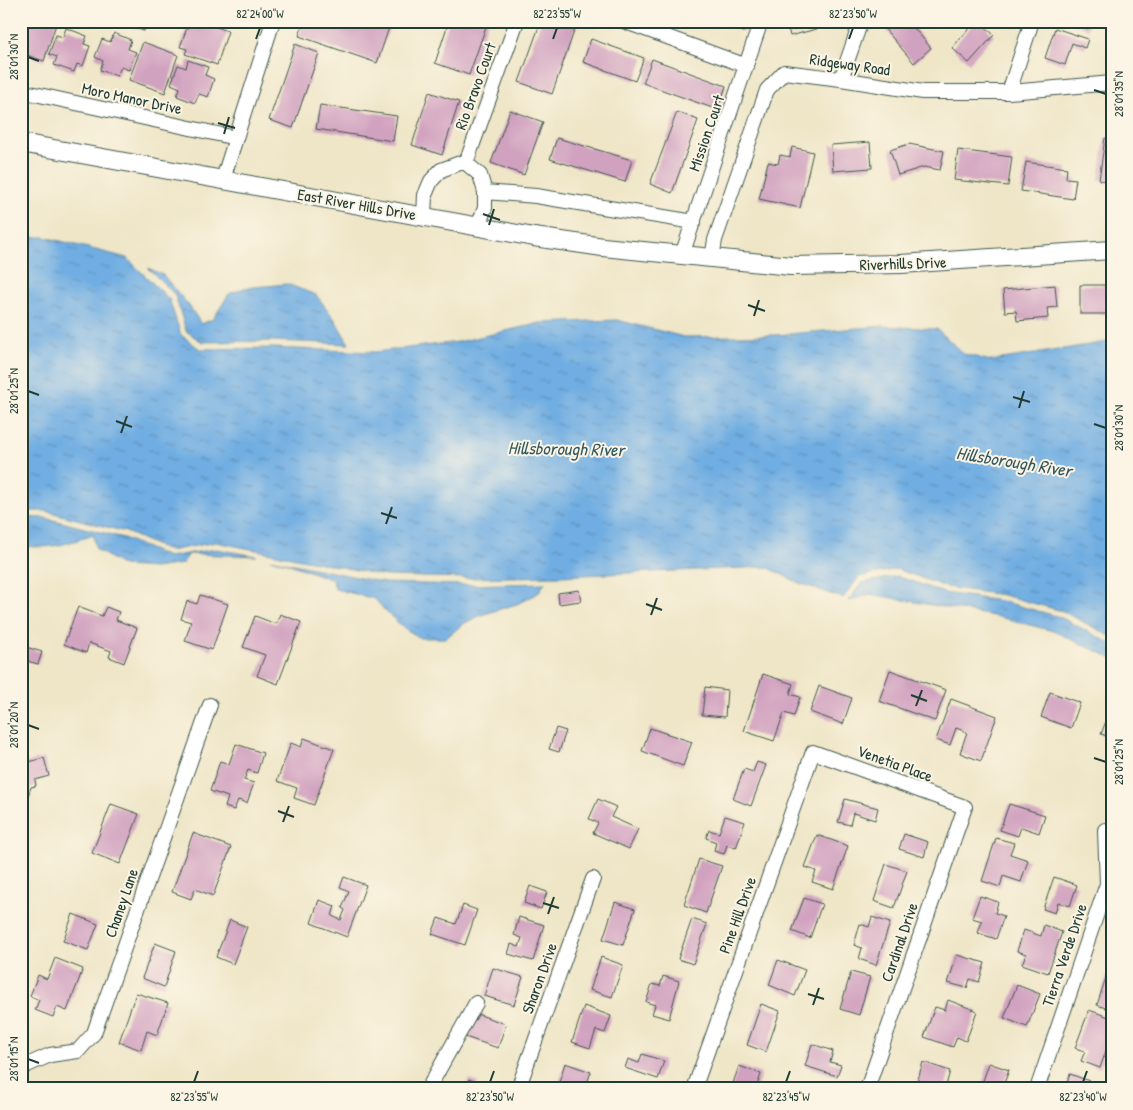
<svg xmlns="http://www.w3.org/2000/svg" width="1133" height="1110" viewBox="0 0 1133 1110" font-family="'Patrick Hand',sans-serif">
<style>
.water{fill:url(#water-ripples);stroke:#48758b}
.building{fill:#d1a2c0}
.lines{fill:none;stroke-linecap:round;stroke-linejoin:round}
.minor-casing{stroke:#3e564a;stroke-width:16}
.tertiary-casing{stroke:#3e564a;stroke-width:20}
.minor{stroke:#fff;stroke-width:14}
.tertiary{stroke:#fff;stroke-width:18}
.ticks{fill:none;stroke:#1f3d34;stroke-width:2}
.labels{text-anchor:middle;stroke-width:4;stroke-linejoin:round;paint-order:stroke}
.street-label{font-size:16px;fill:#1f3d34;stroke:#fcf5e5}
.water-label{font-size:18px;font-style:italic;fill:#335960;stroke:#fcf5e5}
.neatline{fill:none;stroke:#1f3d34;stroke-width:2}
.ticks-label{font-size:12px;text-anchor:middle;fill:#1f3d34}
</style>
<defs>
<pattern id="water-ripples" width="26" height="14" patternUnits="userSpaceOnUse" patternTransform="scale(1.25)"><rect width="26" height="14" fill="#70ade2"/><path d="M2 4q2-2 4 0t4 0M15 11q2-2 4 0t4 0" fill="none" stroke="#5b8eb8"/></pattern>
</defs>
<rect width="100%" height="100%" fill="#fcf5e5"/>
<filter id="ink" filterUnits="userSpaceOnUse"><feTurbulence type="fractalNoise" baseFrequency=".02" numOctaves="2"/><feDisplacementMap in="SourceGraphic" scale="10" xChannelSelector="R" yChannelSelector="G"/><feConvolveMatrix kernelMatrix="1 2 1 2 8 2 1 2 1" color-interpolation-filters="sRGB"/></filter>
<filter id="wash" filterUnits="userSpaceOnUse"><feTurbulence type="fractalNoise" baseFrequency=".0096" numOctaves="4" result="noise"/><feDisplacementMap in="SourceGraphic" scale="20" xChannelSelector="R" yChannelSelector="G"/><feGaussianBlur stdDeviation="1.12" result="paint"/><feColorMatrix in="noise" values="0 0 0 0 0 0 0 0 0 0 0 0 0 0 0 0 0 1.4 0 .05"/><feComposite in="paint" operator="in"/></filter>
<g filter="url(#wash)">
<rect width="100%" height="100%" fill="#efe6c8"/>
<path class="water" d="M21 237H45L127 258 169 299 181 335 200 349 273 348 375 352 458 342 540 323 617 320 684 337 776 335 882 326 937 329 964 354 991 361 1112 341V637L1062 611 1003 595 946 587 897 569 859 577 843 598 799 583 767 567 560 576 466 578 386 576 216 542 169 551 126 532 46 511H21Z
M148 268 163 275 190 307 201 324 213 319 229 294 244 288 287 284 316 295 334 318 349 344 273 341 202 342 186 331 175 295Z
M21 517 45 518 124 538 168 557 216 549 257 556 189 554 182 564 154 568 123 566 96 549 93 534C66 545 50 549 21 546Z
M270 559 385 583 465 585 545 583 538 593 517 604 481 615 463 624 446 638H420L404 628 386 612 375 599 335 589 333 580 287 563Z
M897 576 944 593 1001 601 1060 617 1112 644V658L1053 631 999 617 870 594 848 601 862 583Z"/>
<g id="blocks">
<path class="building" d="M21 21H57L44 61 21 53Z
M132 21H148L144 31 130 26Z
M199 21 228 31 217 65 185 54 187 49 180 47 189 22 198 25Z
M304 21H380L390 25 377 63 299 36Z
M449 21H488L469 75 435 63Z
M541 21H571L577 23 552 94 519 82Z
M715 21H748L744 32Z
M786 21H819L820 28 790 36Z
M892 21H908L931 48 914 63 884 28Z
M976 21H979L994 35 969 63 952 48Z
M1067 21H1091L1088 29Z
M66 28 87 36 84 44 90 46 83 66 77 64 74 72 54 65 57 57 49 54 56 35 63 37Z
M1055 28 1088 39 1085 48 1072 43 1065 65 1045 58Z
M114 33 131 40 128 49 136 52 129 70 121 67 117 76 100 70 103 61 95 57 102 39 110 42Z
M591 39 644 58 635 81 583 62Z
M143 42 178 55 165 93 129 80Z
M295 44 319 53 293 128 269 120Z
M652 59 726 86 718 110 643 83Z
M188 60 208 67 205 75 214 79 208 97 199 94 195 103 177 96 180 88 171 84 178 65 186 68Z
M429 92 459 102 442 155 412 145Z
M320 105 397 116 393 141 316 129Z
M510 110 543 122 524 175 491 163Z
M677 112 698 120 672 193 650 184Z
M557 138 632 160 625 182 550 159Z
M1105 138 1112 139V182L1099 180Z
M870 142 872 168 833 171 831 145Z
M909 144 944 151 940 170 924 167 898 175 890 150Z
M792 147 813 152 800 208 759 199 768 162 778 164 780 155 790 157Z
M958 150 1012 157 1008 186 954 180Z
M1026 162 1067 168 1066 178 1076 179 1073 199 1021 191Z
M1055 285 1057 307 1047 308 1048 318 1017 321 1016 311 1005 312 1003 290Z
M1080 285H1112V314H1080Z
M579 590 581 601 559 604 558 593Z
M200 595 228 604 212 650 185 641 191 622 181 619 187 601 197 604Z
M78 607 102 616 106 607 119 612 116 620 137 628 124 663 109 657 111 651 89 643 86 653 64 644Z
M280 614 301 622 278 684 257 676 265 655 243 647 255 616 276 624Z
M26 647 42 652 38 664 23 660Z
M890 670 946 690 935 721 879 701Z
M763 674 793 684 790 694 800 697 794 716 784 713 774 741 744 731Z
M819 686 852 698 843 724 810 712Z
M705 687 727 690 725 717 702 715Z
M1050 692 1080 703 1071 728 1041 717Z
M951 699 997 716 981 761 960 753 967 732 956 728 950 745 936 740Z
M1112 706V738L1101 734Z
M556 728 566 731 559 752 549 749Z
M650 728 692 742 683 766 642 751Z
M304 738 334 749 314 805 294 798 297 788 277 781 291 743 301 747Z
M236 744 263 753 257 773 248 770 244 780 254 783 247 803 238 800 234 810 225 807 228 797 210 791 220 761 229 764Z
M44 758 49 776 35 780 36 786 31 787 26 802 21 801V764Z
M757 762 766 765 751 806 733 799 744 769 753 772Z
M598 799 616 807 611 817 638 829 629 849 593 833 598 823 589 819Z
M845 799 878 808 875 820 853 813 850 825 838 822Z
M111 804 139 814 120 864 92 853Z
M1009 804 1045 815 1039 833 1021 827 1018 836 1000 830Z
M725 816 745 822 736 848 727 845 724 854 714 851 716 842 706 838 709 830 719 833Z
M193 833 231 847 213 896 195 889 191 899 172 892Z
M904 834 928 842 924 857 899 849Z
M817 835 848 846 833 889 812 882 816 871 805 867Z
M996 838 1014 843 1010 854 1028 860 1021 882 1003 876 1000 887 982 881Z
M699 859 722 866 706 913 684 905Z
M886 864 907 871 894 908 874 901Z
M344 877 366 885 347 937 311 923 319 900 335 906 332 916 341 920 345 910 342 908 349 891 340 887Z
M1054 877 1077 885 1070 906 1058 902 1055 913 1043 909Z
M530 886 547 892 541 909 524 903Z
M980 896 998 902 995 913 1004 916 996 939 978 933 982 921 972 918Z
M804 898 822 904 810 938 792 931Z
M615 902 635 909 623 945 603 939Z
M463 905 477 910 465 945 432 934 438 918 456 924Z
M73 914 98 924 88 950 63 941Z
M519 917 544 925 533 961 508 954 511 944 519 947 522 938 514 935Z
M872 917 890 923 876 965 859 959 862 948 854 945 860 924 869 927Z
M692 919 707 924 693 964 678 959Z
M230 920 247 927 233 964 216 957Z
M1044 925 1062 932 1048 973 1022 964 1026 954 1017 951 1024 930 1041 936Z
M155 943 176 951 164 987 142 978Z
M957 955 985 963 979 982 970 979 967 988 948 983Z
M601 957 623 965 612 997 590 990Z
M55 958 83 969 67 1011 57 1007 53 1017 35 1010 39 1000 30 996 38 975 47 979Z
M778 960 805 970 795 996 769 985Z
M1111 962H1112V1010L1097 1005Z
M493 968 523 977 514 1005 484 996Z
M851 972 870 977 859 1015 840 1009Z
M663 976 679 981 669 1019 652 1014 655 1005 646 1002 652 984 660 986Z
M1017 985 1040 994 1027 1027 1004 1018Z
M136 993 168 1003 157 1035 147 1031 141 1050 119 1042Z
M948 1000 977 1011 966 1041 957 1037 953 1047 924 1037 935 1007 945 1010Z
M761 1004 780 1011 766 1052 747 1045Z
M584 1006 611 1016 605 1033 596 1030 590 1048 572 1042Z
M1089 1010 1112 1018V1050L1107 1048 1100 1068 1081 1061 1085 1051 1075 1048Z
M474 1013 506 1024 498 1048 465 1037Z
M812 1044 833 1051 830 1062 841 1065 837 1076 805 1066Z
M642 1054 664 1061 658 1079 625 1068 628 1059 639 1063Z
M923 1062 950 1071 945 1089H915Z
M565 1063 591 1072 585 1089H557Z
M989 1063 1009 1070 1002 1089H994L982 1084Z
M739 1066 761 1074 756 1089H731Z
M1070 1074 1092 1082 1090 1089H1065Z
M469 1079 478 1083 475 1089H465Z
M615 1082 634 1088V1089H613Z"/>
</g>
</g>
<g filter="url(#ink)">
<use href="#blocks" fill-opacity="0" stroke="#3e564a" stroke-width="1"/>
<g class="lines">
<g class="minor-casing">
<path id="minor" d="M623 21 747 66
M841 79 861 21
M21 91 236 138
M1009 92 1032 21
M466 163 517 21
M223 179 273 21
M485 192 536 196 694 222
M424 216 425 195 431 181 441 170 460 163H466L480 175 485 192V208L478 226
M682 255 761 21
M712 258 715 240 767 90 784 72 841 79 923 92H1009L1112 83
M21 1070 25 1066 50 1055 78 1051 94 1033 210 705
M428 1089 476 1003
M518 1089 593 879
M694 1089 813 752 965 807 867 1089
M1037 1089 1107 884 1105 830"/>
</g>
<g class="tertiary-casing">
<path id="tertiary" d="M21 143 534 237 603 247 791 266 901 264 1112 250"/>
</g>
<use href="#minor" class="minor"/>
<use href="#tertiary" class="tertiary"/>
</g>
</g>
<path class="ticks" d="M256 39 260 28M553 39 557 28M849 39 853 28M28 57 39 61M1094 90 1106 94M218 123 235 128M224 134 229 117M483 214 500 220M489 225 494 209M748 305 765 311M754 316 759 300M28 391 39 395M1013 397 1030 402M1019 408 1024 391M116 421 132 427M1094 424 1106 428M121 433 127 416M381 513 397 518M386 524 392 507M646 604 662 610M651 615 657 598M911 695 927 701M916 706 922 690M28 725 39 729M1094 758 1106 762M278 811 294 817M283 822 289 806M543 903 559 908M548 914 554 897M808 994 824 999M813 1005 819 988M28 1059 39 1063M194 1082 198 1071M490 1082 494 1071M786 1082 790 1071M1083 1082 1087 1071"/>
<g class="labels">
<g class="street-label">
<text transform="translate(850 64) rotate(8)" y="6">Ridgeway Road</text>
<text transform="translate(475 86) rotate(-70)" y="6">Rio Bravo Court</text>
<text transform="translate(132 98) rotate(12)" y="6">Moro Manor Drive</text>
<text transform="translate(706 133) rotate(-71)" y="6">Mission Court</text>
<text transform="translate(357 204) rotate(10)" y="6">East River Hills Drive</text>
<text transform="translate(903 263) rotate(-2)" y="6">Riverhills Drive</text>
<text transform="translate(895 763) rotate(20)" y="6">Venetia Place</text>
<text transform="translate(121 903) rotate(-71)" y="6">Chaney Lane</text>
<text transform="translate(737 915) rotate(-70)" y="6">Pine Hill Drive</text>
<text transform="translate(899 942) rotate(-71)" y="6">Cardinal Drive</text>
<text transform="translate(1064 955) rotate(-71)" y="6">Tierra Verde Drive</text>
<text transform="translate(539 978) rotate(-70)" y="6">Sharon Drive</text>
</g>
<g class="water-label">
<text transform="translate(566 449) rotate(1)" y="6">Hillsborough River</text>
<text transform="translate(1014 462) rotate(9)" y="6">Hillsborough River</text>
</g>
</g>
<rect width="1133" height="1110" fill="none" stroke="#fcf5e5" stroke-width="55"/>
<rect x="28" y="28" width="1078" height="1054" class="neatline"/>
<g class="ticks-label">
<text x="260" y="18">82°24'00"W</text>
<text x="557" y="18">82°23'55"W</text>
<text x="853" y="18">82°23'50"W</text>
<text transform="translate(14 57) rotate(-90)" y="4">28°01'30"N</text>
<text transform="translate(1119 94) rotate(-90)" y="4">28°01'35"N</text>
<text transform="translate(14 391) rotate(-90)" y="4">28°01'25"N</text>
<text transform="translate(1119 428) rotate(-90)" y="4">28°01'30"N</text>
<text transform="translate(14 725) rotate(-90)" y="4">28°01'20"N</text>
<text transform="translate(1119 762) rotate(-90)" y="4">28°01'25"N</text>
<text transform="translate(14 1059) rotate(-90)" y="4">28°01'15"N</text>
<text x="194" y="1101">82°23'55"W</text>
<text x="490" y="1101">82°23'50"W</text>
<text x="786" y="1101">82°23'45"W</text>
<text x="1083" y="1101">82°23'40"W</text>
</g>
</svg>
